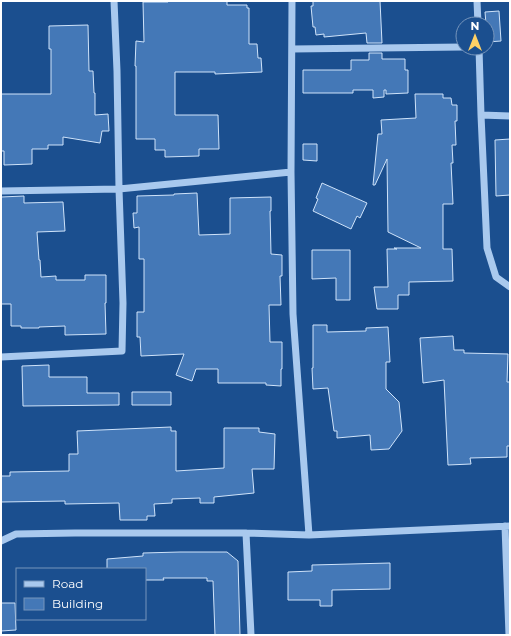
<svg xmlns="http://www.w3.org/2000/svg" width="511" height="636" viewBox="0 0 511 636" font-family="Montserrat,sans-serif">
<style>
.building{fill:#4478b7;stroke:#cfe3fa}
.lines{fill:none;stroke-linecap:round;stroke-linejoin:round}
.minor{stroke:#a9c9ee;stroke-width:7}
</style>
<rect width="100%" height="100%" fill="#1b4f8f"/>
<path class="building" d="M168 1H227V5H247V8H249V44H257L258 58H261L262 72 215 74V72H175V115H218L219 149H199V156L165 157V150H155V139H136V66H135L136 41 144 42 143 2H168Z
M313 1H380L382 43H367L366 33 324 37V34L316 35 315 27H313L311 6H313Z
M499 11 501 41 487 42V24H486L485 12Z
M88 25 89 71H93L94 93H95V115L108 114 109 131H102L100 143 63 137V145H48V149H32V164L4 165V151H1V94H51V49H49V26Z
M369 53H382V59H405V70H408V93L386 94V90H384V97L373 98V90H353V93H303V70H351V60H369Z
M415 94H443V98H451L452 105H457V121H455L456 145H452L453 163H451L453 204H443V249H452L453 281 409 282V295H398V309H377L374 287H388L387 249H397L394 248H421L388 232 387 159 375 185H373L378 134H382L381 120 416 118Z
M510 139V195L496 196 495 140Z
M303 144H317V161L303 160Z
M322 183 367 203 360 218 357 216 351 229 313 211 318 199 316 198Z
M197 193 199 235 230 234V198L271 197V211H270L271 254 282 255V276H280L281 305H269L270 342H282V369H281V386L266 385V383H218V369H196L192 381 176 375 184 354 141 356 140 337H137V312H144V259H139V227L134 228 133 213H137V196L174 195V194Z
M24 196V203L63 202 65 231 37 232 39 260H40L41 277 56 276V280H85V275H106V303H105L106 334 65 335V326L39 327V328H21V326H11V304H1V197Z
M312 250H350V300H336V278L312 279Z
M313 325H327V332L366 331V328L388 327 390 362H386V389L399 402 402 431 389 449 371 450 370 435 337 438V431H334L328 388 313 389 312 368H313Z
M453 336 454 350H464V353L508 354 507 382H510V446H507V457L470 458 471 464 448 465 444 380 423 383 420 338Z
M49 365V377H87V393H119V405L23 406 22 366Z
M132 392H171V405H132Z
M171 427V431H176V471L224 468V428H259V432L275 434 274 469H252L254 493 214 497V503H200V498L172 499V503L154 504 155 516H147V520H120L119 503 65 504V501L1 502V476H10V472L69 471V454H78L77 431Z
M180 552H227L238 561 240 635H215L213 581H207V578H163L164 580H145V569H107V559L143 556V553Z
M390 563V589L332 590V606H320V600H288V572L312 571V565Z
M1 603H15L16 630 1 631Z"/>
<g class="lines">
<path class="minor" d="M292 1 291 172 293 314 309 535
M477 1 478 24
M479 48 481 115 487 248 496 277 510 287
M292 49 463 47
M481 115 510 116
M1 191 119 189 291 172
M1 357 122 351 123 303 119 189 117 71 114 1
M505 526 509 635
M246 533 251 635
M1 541 16 534 75 533H246L309 535 510 526"/>
</g>
<rect width="511" height="636" fill="none" stroke="#ffffff" stroke-width="4"/>
<rect x="16" y="568" width="130" height="52" fill="#1b4f8f" stroke="#7695bc"/>
<rect x="24" y="581" width="20" height="6" fill="#a9c9ee" stroke="#7695bc"/>
<text x="52" y="588" font-size="12" fill="#ffffff">Road</text>
<rect x="24" y="598" width="20" height="12" fill="#4478b7" stroke="#7695bc"/>
<text x="52" y="608" font-size="12" fill="#ffffff">Building</text>
<g transform="translate(475 36)"><circle r="19" fill="#1b4f8f" stroke="#7695bc"/>
<path d="M0-3L7 15L0 10L-7 15Z" fill="#ffd166"/>
<text y="-6" font-size="11" font-weight="bold" text-anchor="middle" fill="#ffffff">N</text>
</g>
</svg>
